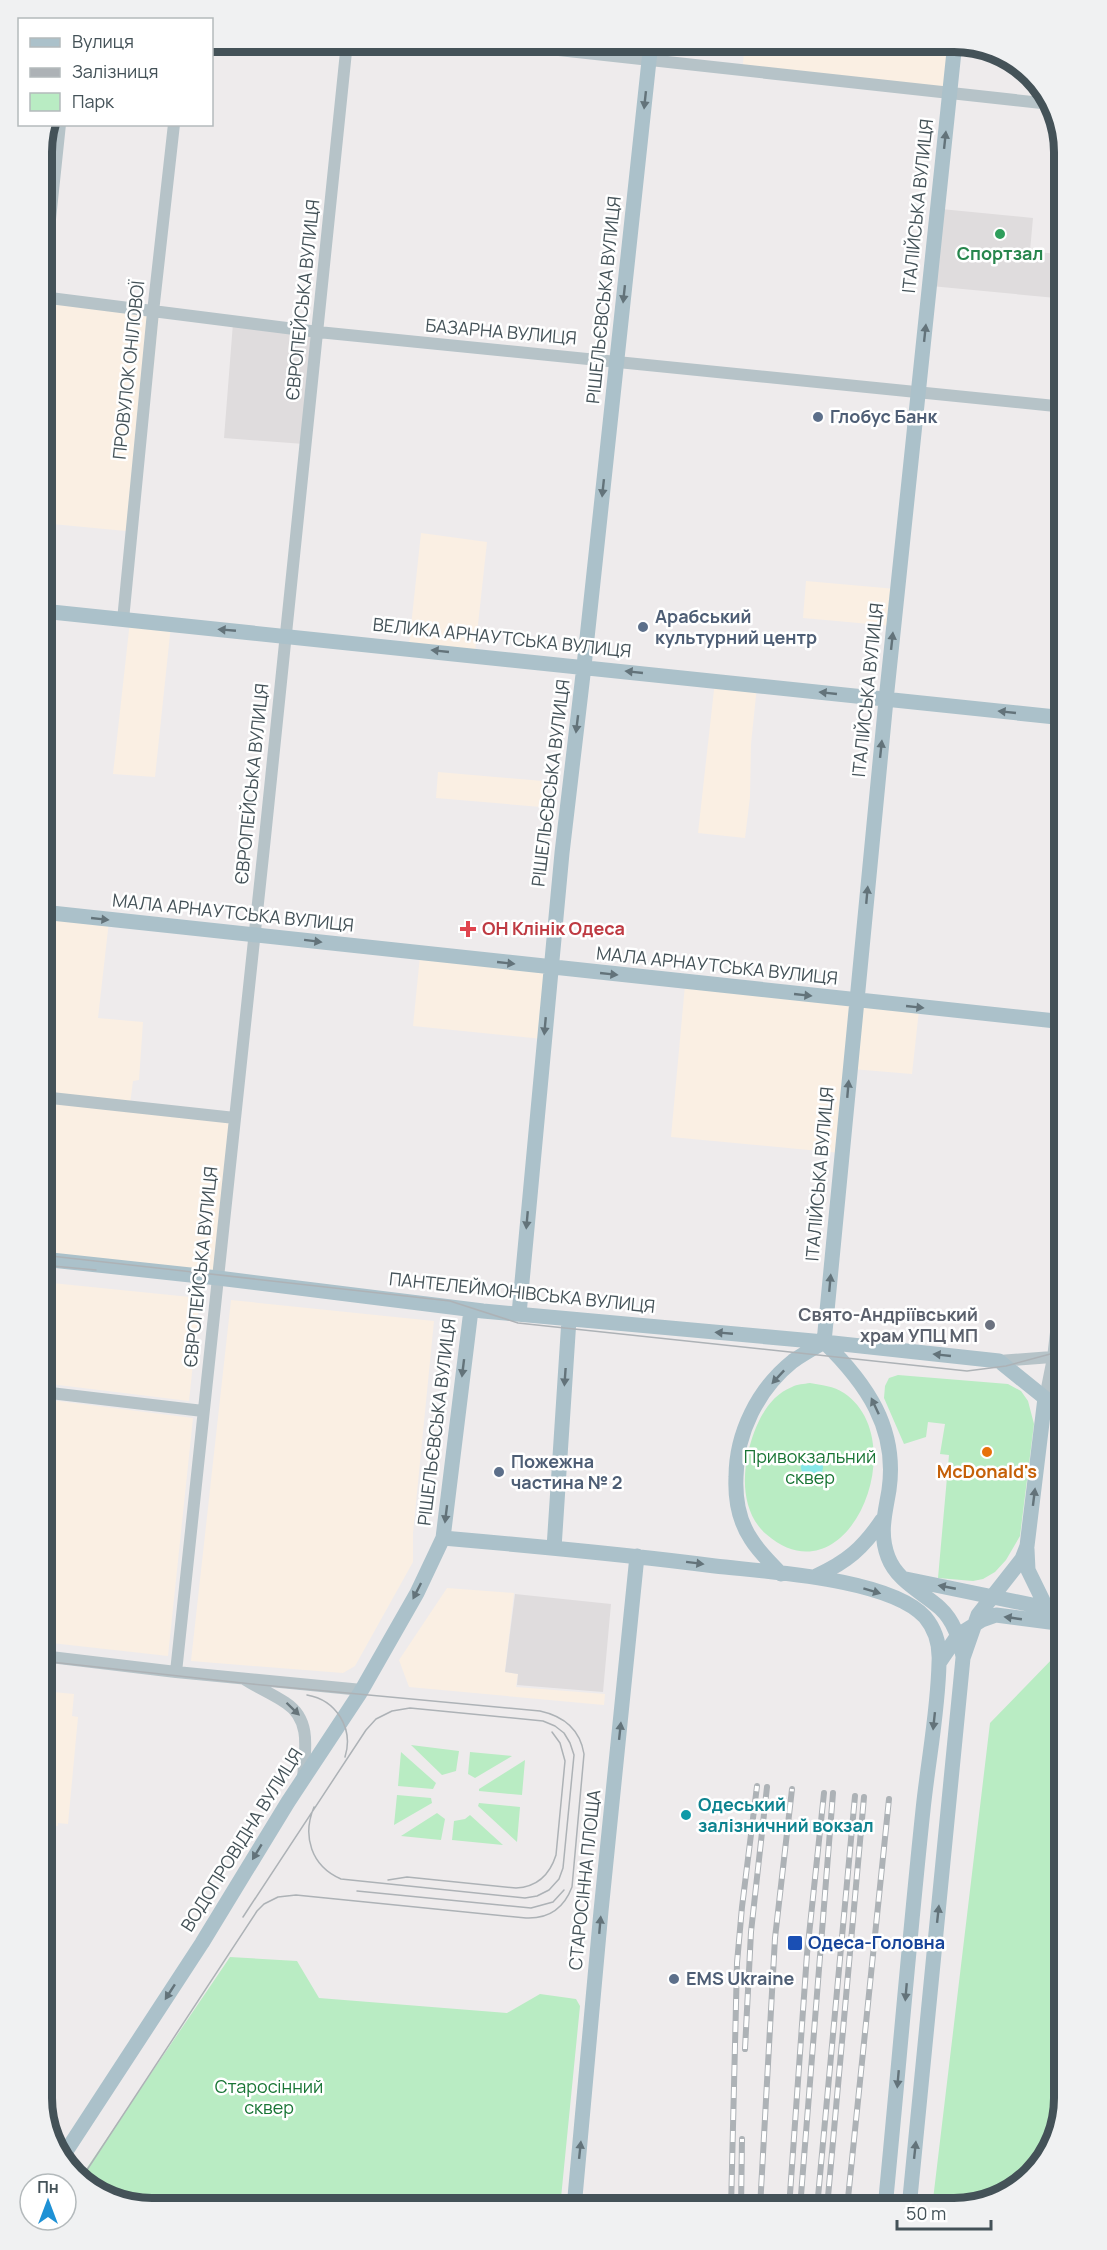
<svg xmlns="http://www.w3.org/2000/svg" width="1107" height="2250" viewBox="0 0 1107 2250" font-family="Manrope,sans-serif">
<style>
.commercial{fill:#faefe3}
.education{fill:#dfdcdd}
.green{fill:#b9ecc3}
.water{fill:#87e7e8}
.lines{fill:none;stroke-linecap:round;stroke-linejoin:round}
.minor{stroke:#b6c3c8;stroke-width:12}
.major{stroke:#abc1ca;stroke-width:15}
.tram{stroke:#adb2b6;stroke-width:1.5}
.rail-casing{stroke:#adb2b6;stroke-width:6}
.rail{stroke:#fff;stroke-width:4;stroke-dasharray:11;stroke-linecap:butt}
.oneway{fill:#63737a}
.oneway2{fill:#66747a}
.leisure-dot{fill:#2e9e5b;stroke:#fff;stroke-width:2}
.service-dot{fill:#5c6f8a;stroke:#fff;stroke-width:2}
.health-dot{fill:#e0444e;stroke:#fff;stroke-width:2}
.worship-dot{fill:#6b7280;stroke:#fff;stroke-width:2}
.food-dot{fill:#e8710a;stroke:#fff;stroke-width:2}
.culture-dot{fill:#0f9aa8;stroke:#fff;stroke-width:2}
.transit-dot{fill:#1a4fb4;stroke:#fff;stroke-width:2}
.labels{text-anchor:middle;stroke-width:5;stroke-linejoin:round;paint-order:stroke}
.street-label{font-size:18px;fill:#445258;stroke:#fff}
.leisure-label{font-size:18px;font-weight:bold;fill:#27864d;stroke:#fff}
.service-label{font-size:18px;font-weight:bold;fill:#4e5e75;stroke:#fff;text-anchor:start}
.health-label{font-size:18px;font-weight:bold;fill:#be3a42;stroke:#fff;text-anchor:start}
.worship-label{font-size:18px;font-weight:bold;fill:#5b616d;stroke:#fff;text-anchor:end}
.park-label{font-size:18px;fill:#197535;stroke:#fff}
.food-label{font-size:18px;font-weight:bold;fill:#c56008;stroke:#fff}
.culture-label{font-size:18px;font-weight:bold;fill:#0d838f;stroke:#fff;text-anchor:start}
.transit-label{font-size:18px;font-weight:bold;fill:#164399;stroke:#fff;text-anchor:start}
.rim{fill:none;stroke:#445258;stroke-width:8}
</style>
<rect width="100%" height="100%" fill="#eeebec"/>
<path class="commercial" d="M745 42H954L949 94 742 73Z
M51 301 159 315 136 532 42 523V382Z
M421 533 487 542 475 652 409 645Z
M806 581 896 589 892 626 803 618Z
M130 621 171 625 155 777 113 774Z
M715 681 757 686 751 744 750 797 745 838 698 833Z
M438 772 543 781 541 807 436 798Z
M45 915 109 921 98 1018 143 1022 139 1080 133 1081 130 1104 42 1095V948Z
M420 956 548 969 543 1039 413 1026Z
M685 985 854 1003 840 1153 671 1137Z
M858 1003 919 1010 912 1074 852 1069Z
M42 1098 235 1119 217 1277 42 1258Z
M42 1282 200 1298 189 1401 42 1383Z
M231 1300 434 1321 413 1533V1562L355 1666 343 1673 191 1661Z
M42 1399 193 1418 168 1656 42 1642Z
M447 1588 514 1593 505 1672 518 1674 516 1687 605 1694 604 1705 409 1687 399 1660Z
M42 1691 74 1694 72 1716 78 1717 68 1824 58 1823V1826L42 1825Z"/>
<path class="education" d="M941 209 1033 218 1030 251 1065 255V290H1057L1056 298 931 286Z
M233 323 317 333 304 444 224 438Z
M515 1594 611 1604 603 1692 517 1685 518 1674 505 1672Z"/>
<path class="green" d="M52 125H60L42 295V146Z
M898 1375 1008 1384 1021 1391 1028 1401 1034 1424 1020 1536 1006 1560 995 1572 983 1579 973 1581 938 1578 949 1455 940 1454 945 1424 928 1422 926 1437 904 1444 884 1398 885 1386 889 1378Z
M810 1383C821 1385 834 1386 844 1393 915 1441 847 1605 766 1534 743 1514 742 1480 748 1453 754 1428 766 1397 792 1387 797 1384 804 1384 810 1383Z
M1056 1655 1065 1656V2098L1046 2159 996 2200 954 2208H932L990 1723Z
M411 1745 459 1751 456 1771 442 1775Z
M401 1752 436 1783 433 1789 398 1786Z
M470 1752 512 1756 475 1778 468 1774Z
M525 1760 522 1795 479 1791V1789Z
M397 1795 431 1798 432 1803 394 1825Z
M479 1803 520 1807 517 1842 478 1806Z
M437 1813 445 1819 441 1840 401 1836Z
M470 1815 503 1845 452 1840 454 1821 465 1819Z
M230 1957 297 1961 319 1998 507 2013 540 1994 576 1999 580 2006 560 2208H146L86 2185 80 2178Z"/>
<path class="water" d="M801 1467a11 11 0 1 1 22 0a11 11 0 1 1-22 0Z"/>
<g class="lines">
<path class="minor" d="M485 42 1051 104
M42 295 60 124
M42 297 318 332 1065 407
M123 620 153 312 174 124
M42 1097 235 1118
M999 1361 1065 1356
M42 1392 203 1411
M1045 1398 1053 1358 1065 1256
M42 1656 176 1672 362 1690
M176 1672 265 837 347 42
M244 1679C258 1688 273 1694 286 1703 312 1720 305 1751 303 1778"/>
<path class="major" d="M42 611 1065 718
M42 912 1065 1022
M42 1259 218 1278 483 1311 824 1342 999 1361 1045 1398 1027 1546 1022 1559 978 1615 963 1658 909 2208
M519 1314 562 853 584 666 651 42
M824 1342 886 700 955 42
M824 1342C866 1383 898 1428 889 1490 885 1514 879 1533 888 1557 897 1581 922 1592 940 1608 954 1621 959 1638 963 1656
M443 1538C534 1546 624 1554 715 1566 767 1572 889 1578 925 1617 936 1630 940 1647 939 1663 938 1712 928 1761 923 1810 909 1942 898 2075 885 2208
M554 1548 569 1319
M1027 1549 1028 1570 1049 1613
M781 1574C771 1563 759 1552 751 1539 739 1521 735 1499 736 1477 736 1433 758 1389 793 1361 803 1354 814 1348 824 1342
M816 1576C847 1562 863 1548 882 1520
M906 1579 1047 1608 1065 1610
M939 1663 958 1635 982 1620 996 1615 1065 1624
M63 2156 202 1943 288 1802 360 1693 417 1593 443 1538 471 1310
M574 2208 601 1911 637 1556"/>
<path class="tram" d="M42 1255 450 1301 518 1323 967 1371 1006 1366 1065 1350
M42 1265 96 1270
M42 1661 252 1684 540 1711C563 1716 580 1729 584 1754L572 1887C564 1908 549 1919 526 1918L296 1895 278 1897 264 1904 257 1911 81 2179
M307 1695C336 1700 354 1728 345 1757
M388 1880 407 1877 516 1888C537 1887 550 1874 556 1855L565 1761 560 1743 552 1732
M357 1891 531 1908 553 1902 564 1890
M243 1917 366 1730 376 1719 392 1711 410 1708 543 1721 555 1726 564 1733 570 1743 574 1755 563 1868 559 1879 549 1890 537 1896 525 1898 341 1879C311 1866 302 1836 314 1807"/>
<g class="rail-casing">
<path id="rail" d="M745 2049 751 1932 767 1787
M731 2208 737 1963 742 1907 757 1786
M741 2208 742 2139
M760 2208 775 1938 792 1789
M789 2208 807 1954 824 1793
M800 2208 833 1793
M817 2208 855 1796
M827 2208 864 1797
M847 2208 889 1799"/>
</g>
<use href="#rail" class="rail"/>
</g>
<defs><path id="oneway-solid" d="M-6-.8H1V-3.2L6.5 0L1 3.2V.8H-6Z" transform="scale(1.5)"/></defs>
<g class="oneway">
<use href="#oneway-solid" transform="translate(645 100) rotate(96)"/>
<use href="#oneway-solid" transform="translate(945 140) rotate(-84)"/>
<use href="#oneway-solid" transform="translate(624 294) rotate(96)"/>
<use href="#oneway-solid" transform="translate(925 333) rotate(-84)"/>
<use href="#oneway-solid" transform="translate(603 488) rotate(96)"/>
<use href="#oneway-solid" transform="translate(227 630) rotate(-175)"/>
<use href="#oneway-solid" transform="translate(892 641) rotate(-84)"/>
<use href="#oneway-solid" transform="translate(440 651) rotate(-174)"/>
<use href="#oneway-solid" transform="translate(634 672) rotate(-174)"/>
<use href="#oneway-solid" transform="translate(828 693) rotate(-174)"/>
<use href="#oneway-solid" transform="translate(1007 712) rotate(-174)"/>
<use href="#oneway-solid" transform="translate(577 724) rotate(97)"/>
<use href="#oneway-solid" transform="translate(881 749) rotate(-84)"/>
<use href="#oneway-solid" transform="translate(867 895) rotate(-85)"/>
<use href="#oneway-solid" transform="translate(100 919) rotate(6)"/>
<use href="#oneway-solid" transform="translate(313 941) rotate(7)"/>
<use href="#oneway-solid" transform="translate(506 963) rotate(6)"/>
<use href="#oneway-solid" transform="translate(609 974) rotate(6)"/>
<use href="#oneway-solid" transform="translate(803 995) rotate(6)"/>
<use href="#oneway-solid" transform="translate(915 1007) rotate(6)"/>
<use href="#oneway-solid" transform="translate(545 1026) rotate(95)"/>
<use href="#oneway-solid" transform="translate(848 1089) rotate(-85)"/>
<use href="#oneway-solid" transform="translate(527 1220) rotate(95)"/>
<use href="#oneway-solid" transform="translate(830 1283) rotate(-85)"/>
<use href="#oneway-solid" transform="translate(724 1333) rotate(-175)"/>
<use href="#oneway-solid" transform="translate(942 1355) rotate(-174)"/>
<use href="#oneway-solid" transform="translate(463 1368) rotate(97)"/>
<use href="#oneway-solid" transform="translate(565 1377) rotate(94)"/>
<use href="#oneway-solid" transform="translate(778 1377) rotate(133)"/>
<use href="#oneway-solid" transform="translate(875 1406) rotate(-115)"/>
<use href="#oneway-solid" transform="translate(1034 1497) rotate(-83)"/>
<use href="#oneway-solid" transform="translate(446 1514) rotate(97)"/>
<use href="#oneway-solid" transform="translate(695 1563) rotate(7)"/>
<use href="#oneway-solid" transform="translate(947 1587) rotate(-169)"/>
<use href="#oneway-solid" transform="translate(417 1591) rotate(117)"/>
<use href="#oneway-solid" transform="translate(872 1591) rotate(17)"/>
<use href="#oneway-solid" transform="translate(1013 1618) rotate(-172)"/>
<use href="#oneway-solid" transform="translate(934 1721) rotate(96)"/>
<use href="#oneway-solid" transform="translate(620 1731) rotate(-84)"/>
<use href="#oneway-solid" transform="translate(257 1852) rotate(121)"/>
<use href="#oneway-solid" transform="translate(938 1914) rotate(-84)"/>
<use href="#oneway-solid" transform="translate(600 1925) rotate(-85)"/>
<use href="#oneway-solid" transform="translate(170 1992) rotate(123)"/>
<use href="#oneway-solid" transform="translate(906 1992) rotate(95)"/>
<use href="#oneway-solid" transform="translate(898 2079) rotate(95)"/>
<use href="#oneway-solid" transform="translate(580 2150) rotate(-84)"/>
<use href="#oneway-solid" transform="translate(915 2150) rotate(-84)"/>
</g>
<use class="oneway2" href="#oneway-solid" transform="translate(293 1709) rotate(44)"/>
<circle class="leisure-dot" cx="1000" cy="234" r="6"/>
<g class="service-dot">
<circle cx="818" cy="417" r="6"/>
<circle cx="643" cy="627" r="6"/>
<circle cx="499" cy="1472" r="6"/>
<circle cx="674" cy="1979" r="6"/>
</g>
<path class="health-dot" d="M465 920h6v6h6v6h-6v6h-6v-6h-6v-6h6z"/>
<circle class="worship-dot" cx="990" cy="1325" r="6"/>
<circle class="food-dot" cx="987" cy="1452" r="6"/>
<circle class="culture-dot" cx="686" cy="1815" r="6"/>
<rect class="transit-dot" x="787" y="1935" width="16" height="16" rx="3"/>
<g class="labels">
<g class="street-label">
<text transform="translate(918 206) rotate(-84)" y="6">ІТАЛІЙСЬКА ВУЛИЦЯ</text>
<text transform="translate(303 300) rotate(-84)" y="6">ЄВРОПЕЙСЬКА ВУЛИЦЯ</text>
<text transform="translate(604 300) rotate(-84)" y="6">РІШЕЛЬЄВСЬКА ВУЛИЦЯ</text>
<text transform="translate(501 332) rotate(5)" y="6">БАЗАРНА ВУЛИЦЯ</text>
<text transform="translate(129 370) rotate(-84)" y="6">ПРОВУЛОК ОНІЛОВОЇ</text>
<text transform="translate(502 638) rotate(6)" y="6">ВЕЛИКА АРНАУТСЬКА ВУЛИЦЯ</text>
<text transform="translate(868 690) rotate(-84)" y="6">ІТАЛІЙСЬКА ВУЛИЦЯ</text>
<text transform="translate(551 783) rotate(-83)" y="6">РІШЕЛЬЄВСЬКА ВУЛИЦЯ</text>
<text transform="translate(252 784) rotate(-84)" y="6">ЄВРОПЕЙСЬКА ВУЛИЦЯ</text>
<text transform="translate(233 913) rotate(6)" y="6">МАЛА АРНАУТСЬКА ВУЛИЦЯ</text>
<text transform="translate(717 966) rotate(6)" y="6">МАЛА АРНАУТСЬКА ВУЛИЦЯ</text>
<text transform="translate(820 1174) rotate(-85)" y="6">ІТАЛІЙСЬКА ВУЛИЦЯ</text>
<text transform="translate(201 1267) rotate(-84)" y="6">ЄВРОПЕЙСЬКА ВУЛИЦЯ</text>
<text transform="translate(522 1293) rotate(6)" y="6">ПАНТЕЛЕЙМОНІВСЬКА ВУЛИЦЯ</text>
<text transform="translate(437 1422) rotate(-83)" y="6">РІШЕЛЬЄВСЬКА ВУЛИЦЯ</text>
<text transform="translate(242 1840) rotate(-58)" y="6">ВОДОПРОВІДНА ВУЛИЦЯ</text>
<text transform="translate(585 1880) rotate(-84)" y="6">СТАРОСІННА ПЛОЩА</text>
</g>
<g class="leisure-label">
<text x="1000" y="260">Спортзал</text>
</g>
<g class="service-label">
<text x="830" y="423">Глобус Банк</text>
<text x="655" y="623">Арабський<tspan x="655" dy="21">культурний центр</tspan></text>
<text x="511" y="1468">Пожежна<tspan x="511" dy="21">частина № 2</tspan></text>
<text x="686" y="1985">EMS Ukraine</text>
</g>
<g class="health-label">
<text x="482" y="935">ОН Клінік Одеса</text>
</g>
<g class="worship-label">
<text x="978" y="1321">Свято-Андріївський<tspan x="978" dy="21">храм УПЦ МП</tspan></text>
</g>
<g class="park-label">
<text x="810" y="1463">Привокзальний<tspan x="810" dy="21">сквер</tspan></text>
<text x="269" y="2093">Старосінний<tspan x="269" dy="21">сквер</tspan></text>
</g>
<g class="food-label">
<text x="987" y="1478">McDonald's</text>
</g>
<g class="culture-label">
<text x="698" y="1811">Одеський<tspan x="698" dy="21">залізничний вокзал</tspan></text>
</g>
<g class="transit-label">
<text x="808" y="1949">Одеса-Головна</text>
</g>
</g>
<path d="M0 0H1107V2250H0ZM152 52H954A100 100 0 0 1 1054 152V2098A100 100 0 0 1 954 2198H152A100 100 0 0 1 52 2098V152A100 100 0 0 1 152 52Z" fill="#f0f1f2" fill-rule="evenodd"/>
<path class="rim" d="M152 52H954A100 100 0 0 1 1054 152V2098A100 100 0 0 1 954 2198H152A100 100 0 0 1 52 2098V152A100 100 0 0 1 152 52Z"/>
<rect x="18" y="18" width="195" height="108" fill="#ffffff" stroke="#b4babc" stroke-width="1.5"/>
<rect x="30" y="38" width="30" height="9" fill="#abc1ca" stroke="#b4babc" stroke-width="1.5"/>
<text x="72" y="48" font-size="18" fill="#445258">Вулиця</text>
<rect x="30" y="68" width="30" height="9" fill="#adb2b6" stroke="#b4babc" stroke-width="1.5"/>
<text x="72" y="78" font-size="18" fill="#445258">Залізниця</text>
<rect x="30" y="93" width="30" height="18" fill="#b9ecc3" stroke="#b4babc" stroke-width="1.5"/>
<text x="72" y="108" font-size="18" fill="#445258">Парк</text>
<g transform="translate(48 2202)"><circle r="28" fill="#ffffff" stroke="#b4babc" stroke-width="1.5"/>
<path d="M0-4.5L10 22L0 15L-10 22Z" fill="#1e91d5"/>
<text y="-9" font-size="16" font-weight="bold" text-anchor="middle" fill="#445258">Пн</text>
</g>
<path d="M897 2220v9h94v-9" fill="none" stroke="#445258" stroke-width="3"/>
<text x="906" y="2220" font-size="18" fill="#445258" stroke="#ffffff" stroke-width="4.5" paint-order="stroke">50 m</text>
</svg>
